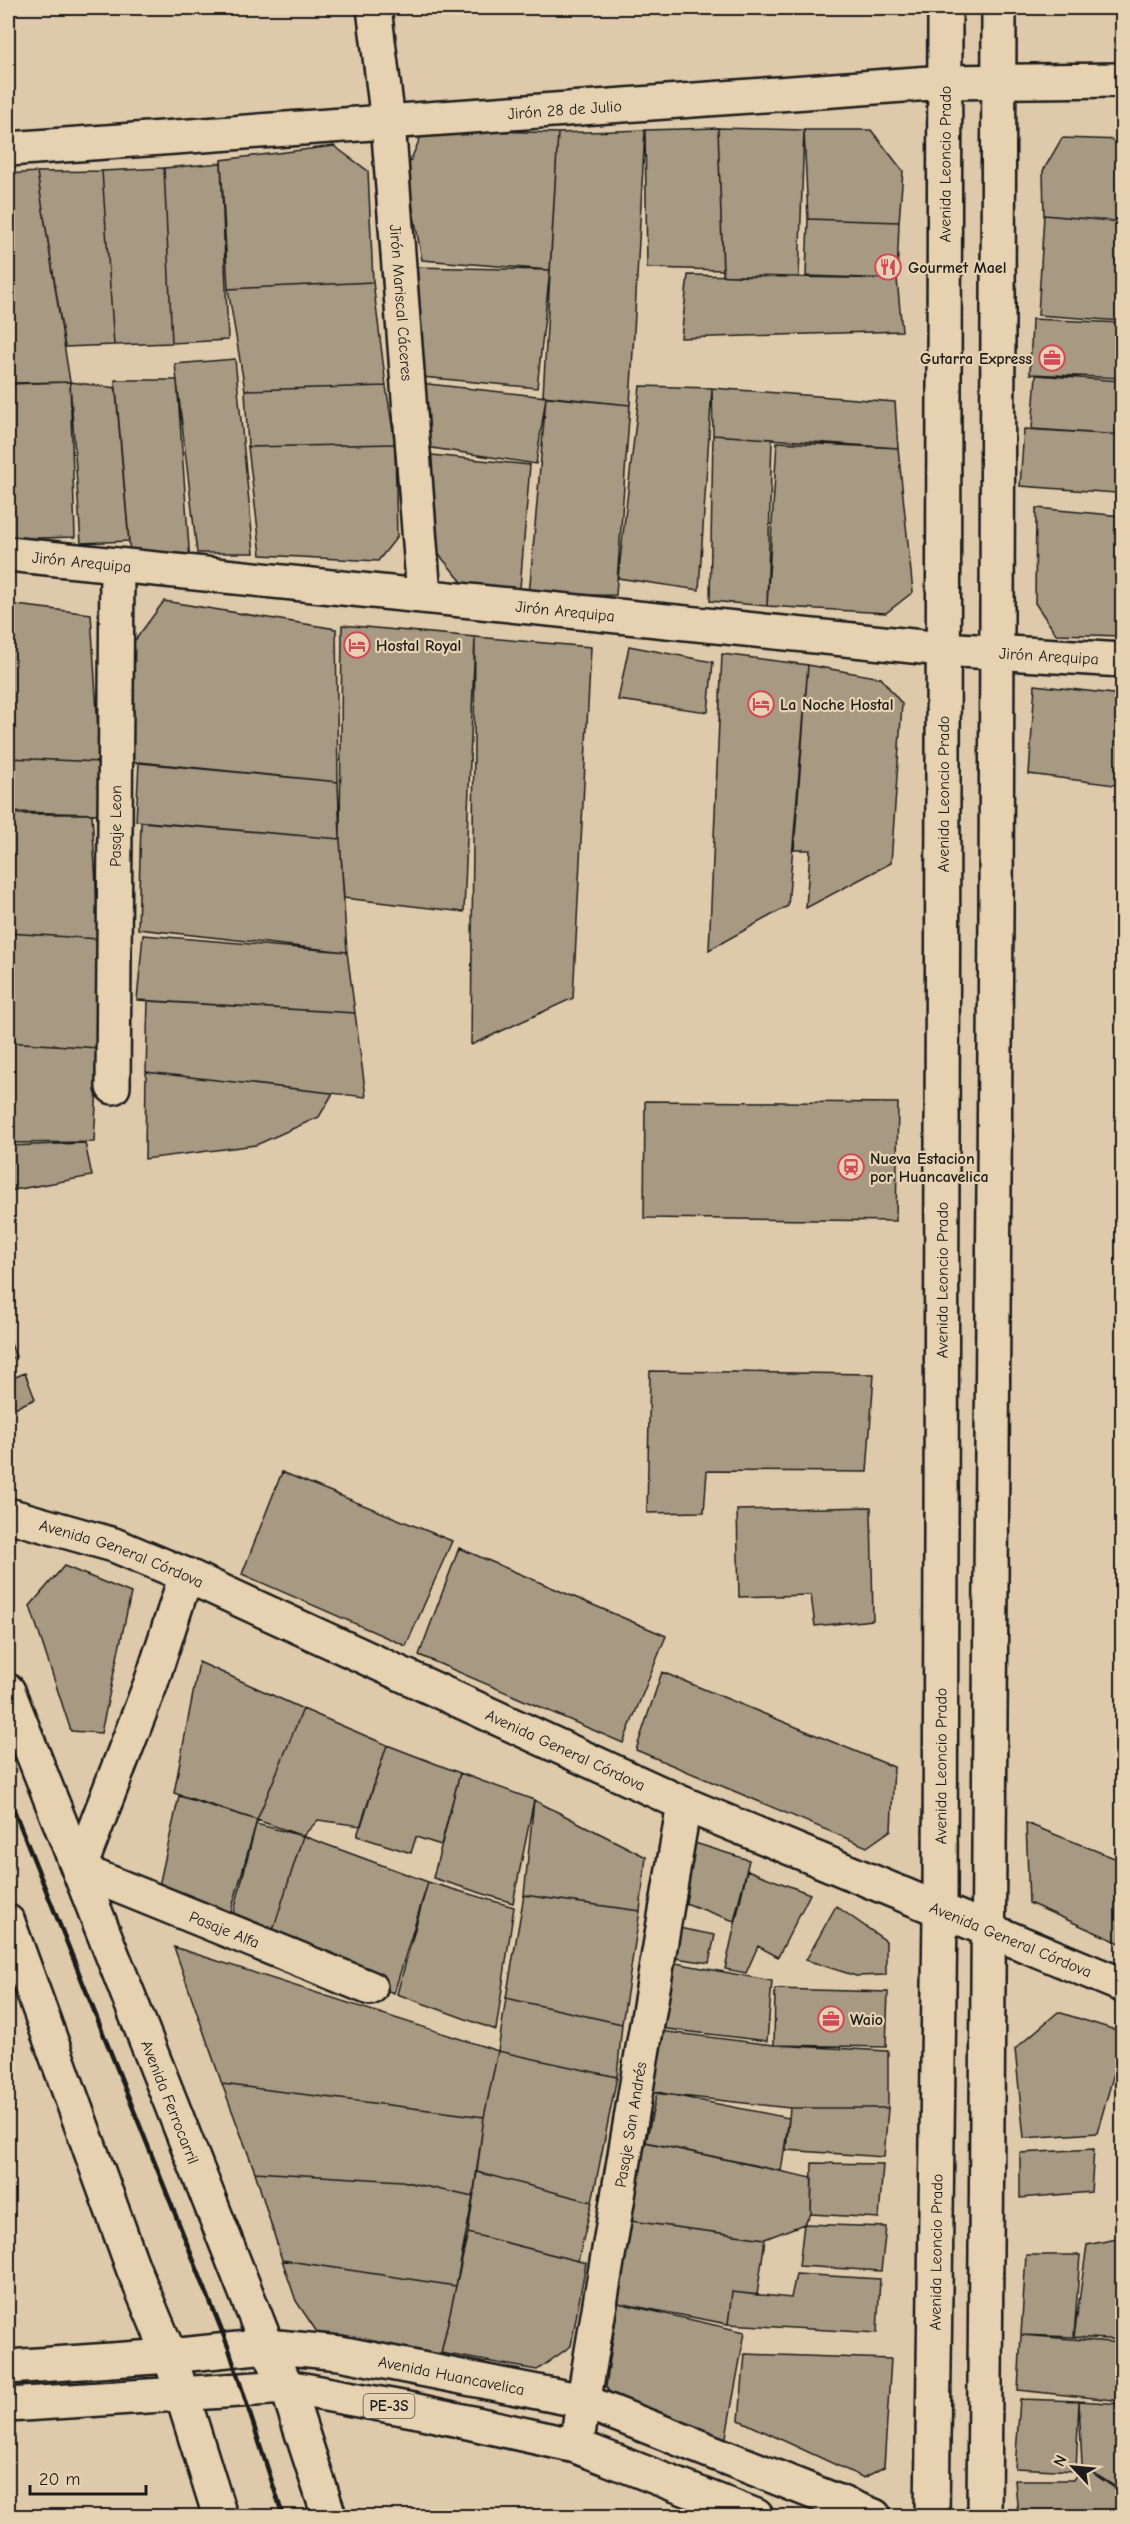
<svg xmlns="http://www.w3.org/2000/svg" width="1130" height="2524" viewBox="0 0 1130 2524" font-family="'Comic Neue',sans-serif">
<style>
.building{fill:#a89982;stroke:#1c1c1c;stroke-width:1.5}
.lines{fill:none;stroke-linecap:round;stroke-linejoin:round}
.minor-casing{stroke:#1c1c1c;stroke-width:38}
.major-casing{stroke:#1c1c1c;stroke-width:38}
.highway-casing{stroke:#1c1c1c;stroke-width:38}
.minor{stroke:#e6d1b0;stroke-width:33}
.major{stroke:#e6d1b0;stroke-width:33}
.highway{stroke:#e6d1b0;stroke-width:33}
.rail{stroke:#1c1c1c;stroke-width:4.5}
.labels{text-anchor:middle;stroke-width:4.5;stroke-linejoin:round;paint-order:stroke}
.shield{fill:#e6d1b0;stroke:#595248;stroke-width:1.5}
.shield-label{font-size:15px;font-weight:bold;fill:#1c1c1c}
.street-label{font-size:16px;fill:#1c1c1c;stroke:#e6d1b0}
.poi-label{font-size:16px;font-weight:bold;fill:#1c1c1c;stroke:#e6d1b0;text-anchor:start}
</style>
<rect width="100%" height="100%" fill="#decaaa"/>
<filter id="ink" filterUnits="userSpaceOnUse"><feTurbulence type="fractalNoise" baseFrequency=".0167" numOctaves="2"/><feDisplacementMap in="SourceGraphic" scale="12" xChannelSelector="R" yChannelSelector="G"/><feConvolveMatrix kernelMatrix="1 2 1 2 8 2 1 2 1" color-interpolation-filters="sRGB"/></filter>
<g filter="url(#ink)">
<path class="building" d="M718 128 804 130 799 277 723 276Z
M718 128 723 270 647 268 645 130Z
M424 129 558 133 550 270 422 260 406 171Z
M645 130 630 405 543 396 558 133Z
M804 130H871L903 171 899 222 808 219Z
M1062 138 1122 140V222L1044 215 1043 171Z
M334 146 368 171 373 282 228 289 221 160Z
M221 163 228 340 172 343 164 168Z
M164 168 172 343 114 345 102 171Z
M102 171 114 345 65 347 37 172Z
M37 172 70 382 8 383V174Z
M1044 215 1122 222V321L1038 315Z
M808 219 899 222 897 279 806 276Z
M414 267 550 270 537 388 422 377Z
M688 275 897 279 902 331 681 338Z
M373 282 386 386 245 390 228 289Z
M1032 319 1122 323V378L1030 374Z
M235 359 254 553H197L175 364Z
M1036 375 1122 381V435L1032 429Z
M115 380H177L190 562 130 555Z
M70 382 116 388 129 541 81 543Z
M70 382 75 537 8 539V384Z
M419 383 546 397 536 464 426 447Z
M386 386 395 444 248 447 245 390Z
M640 386 712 388 699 590 618 578Z
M712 388 895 402 898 448 713 435Z
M546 397 630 405 616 595 529 596Z
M1024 429 1120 435 1116 493 1020 486Z
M713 435 772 439 767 606 710 601Z
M777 442 898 448 913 592 886 613 767 606Z
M395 444 397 537 378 561 261 555 248 447Z
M422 454 530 465 520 588 468 589 430 544Z
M1036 508 1122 516V636L1056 634 1035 603Z
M164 601 336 629 338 782 130 762V647Z
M8 604 91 614 100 762 8 758Z
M342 625 475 637 464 912 344 898 340 839Z
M475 637 591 647 573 998 471 1045Z
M629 646 713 662 708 712 618 700Z
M722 654 808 665 788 906 709 950Z
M808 665 881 678 902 704 891 863 806 908 810 850H794Z
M1035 685 1122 695V786L1029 774Z
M8 758 100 762 101 814 8 812Z
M139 762 338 782 340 839 136 821Z
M8 814H92L99 939 8 933Z
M141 822 340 839 347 952 138 929Z
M8 933 99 939V1048L8 1042Z
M143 935 347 952 355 1013 137 1000Z
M148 1001 355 1013 366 1097 146 1072Z
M8 1042 99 1048 94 1142 8 1143Z
M146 1072 333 1093 319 1117 256 1145 145 1159Z
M645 1101 898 1103 896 1221 644 1218Z
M85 1143 92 1176 8 1191V1146Z
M8 1336 16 1357 8 1360Z
M650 1371 874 1374 867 1472 707 1471 704 1512 647 1513Z
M25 1373 35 1399 8 1411V1380Z
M282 1472 452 1541 406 1646 242 1574Z
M871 1507 873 1620 815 1626 811 1595 739 1597 737 1510Z
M459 1548 666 1636 623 1743 419 1655Z
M64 1566 131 1593 101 1733 71 1731 30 1606Z
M199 1662 303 1709 257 1820 174 1793Z
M662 1672 894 1767 891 1830 867 1847 636 1750Z
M303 1709 387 1745 361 1826 318 1820 303 1836 257 1820Z
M387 1745 460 1773 441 1845 416 1837 411 1853 357 1836Z
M460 1773 534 1800 513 1903 433 1878Z
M179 1796 257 1820 226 1929 158 1890Z
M534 1800 646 1857 640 1911 524 1895Z
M1026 1823 1122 1861V1944L1029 1903Z
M256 1824 303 1836 268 1946 229 1931Z
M303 1836 428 1882 394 1993 268 1946Z
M679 1838 749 1860 734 1921 669 1897Z
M747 1870 810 1894 778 1957 758 1946 746 1973 725 1969Z
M428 1882 514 1907 496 2030 397 1994Z
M524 1895 640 1911 622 2024 506 1998Z
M836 1906 886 1941V1975L856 1976 806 1960Z
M668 1926 715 1935 709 1963 662 1956Z
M174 1947 498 2051 484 2117 222 2084Z
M670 1962 772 1981 767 2041 659 2028Z
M775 1989 888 1992 886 2047 774 2045Z
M506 1998 622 2024 617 2077 498 2051Z
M1058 2012 1122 2032V2045L1097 2133 1024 2138 1015 2049Z
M659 2031 774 2045 888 2051V2108H790L645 2092Z
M1122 2049V2089L1115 2086Z
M498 2051 617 2077 592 2202 477 2172 484 2117Z
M222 2084 484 2117 473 2197 402 2181 255 2172Z
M657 2092 789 2118 781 2171 646 2142Z
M790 2108H888L884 2157 786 2150Z
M640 2141 812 2178 811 2214 804 2224 765 2239 631 2221Z
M1094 2149 1091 2192 1020 2198V2153Z
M812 2163 883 2164 879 2218 811 2214Z
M255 2172 402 2181 473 2197 456 2286 282 2260Z
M477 2172 592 2202 578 2261 468 2233Z
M631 2221 765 2239 757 2295 732 2292 728 2324 618 2303Z
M804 2224 886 2227 881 2271 799 2266Z
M468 2233 586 2263 571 2346 537 2370 441 2353Z
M1122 2238V2340L1074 2337 1087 2245Z
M1026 2255H1080L1074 2337 1021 2335Z
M282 2260 456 2286 440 2358 317 2332 296 2301Z
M796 2274 880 2279 877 2333 728 2324 732 2292 791 2298Z
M618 2303 745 2332 725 2442 621 2409 606 2387Z
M1021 2335 1122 2343V2401L1018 2390Z
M745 2354 891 2359 884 2467 864 2478 739 2420Z
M1020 2399 1079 2401 1076 2471 1015 2468Z
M1079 2401 1122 2404V2491L1082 2466Z
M1082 2466 1122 2493V2516H1018L1015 2480H1073Z"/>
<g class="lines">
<g class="minor-casing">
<g id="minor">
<path id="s1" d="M374 8 388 122 424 596"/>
<path id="s2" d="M8 149 945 82 1122 80"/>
<path id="s3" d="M8 554 942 649 1122 660"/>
<path id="s4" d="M113 1087 117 565"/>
<path id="s5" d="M8 1515 114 1545 186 1575 684 1804 1122 1985"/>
<path id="s6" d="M186 1575 151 1683 79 1870 370 1988"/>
<path id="s7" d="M576 2446 684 1804"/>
<path id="s8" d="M932 2516 940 1912 945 8"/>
<path d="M984 2516 996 915 999 8"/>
</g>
</g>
<g class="major-casing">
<g id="major">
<path id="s9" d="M8 1691 267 2346 287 2387 329 2516"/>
<path d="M8 1922 133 2268 170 2356 220 2516"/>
</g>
</g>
<g class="highway-casing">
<g id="highway">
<path id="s10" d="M8 2367 170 2356 267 2346 340 2353 583 2401 874 2516"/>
<path d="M8 2405 287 2387 413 2410 576 2446 756 2516"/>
</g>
</g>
<use href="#minor" class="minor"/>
<use href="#major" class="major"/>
<use href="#highway" class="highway"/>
<path class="rail" d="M8 1795 229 2349 283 2516"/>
</g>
</g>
<defs>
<g id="restaurant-ring" transform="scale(1.35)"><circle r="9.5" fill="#e6d1b0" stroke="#d1495b" stroke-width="1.5"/><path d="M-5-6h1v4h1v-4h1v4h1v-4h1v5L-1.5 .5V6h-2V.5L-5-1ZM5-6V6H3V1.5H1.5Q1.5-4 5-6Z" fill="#d1495b"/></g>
<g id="office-ring" transform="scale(1.35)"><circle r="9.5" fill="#e6d1b0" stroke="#d1495b" stroke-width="1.5"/><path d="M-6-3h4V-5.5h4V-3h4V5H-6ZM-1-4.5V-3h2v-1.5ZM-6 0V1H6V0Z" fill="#d1495b"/></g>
<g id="hotel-ring" transform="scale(1.35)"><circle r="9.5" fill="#e6d1b0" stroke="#d1495b" stroke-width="1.5"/><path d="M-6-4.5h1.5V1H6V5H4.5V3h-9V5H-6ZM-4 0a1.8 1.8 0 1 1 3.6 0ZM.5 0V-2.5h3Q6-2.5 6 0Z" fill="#d1495b"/></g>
<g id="station-ring" transform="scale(1.35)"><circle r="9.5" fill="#e6d1b0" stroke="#d1495b" stroke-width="1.5"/><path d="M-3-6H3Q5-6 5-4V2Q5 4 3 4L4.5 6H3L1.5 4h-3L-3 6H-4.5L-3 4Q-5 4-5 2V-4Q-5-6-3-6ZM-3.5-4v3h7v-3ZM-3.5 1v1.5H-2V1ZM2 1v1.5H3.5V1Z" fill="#d1495b"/></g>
</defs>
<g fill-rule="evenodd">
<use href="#restaurant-ring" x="888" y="267"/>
<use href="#office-ring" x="1052" y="358"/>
<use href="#hotel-ring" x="357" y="645"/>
<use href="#hotel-ring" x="761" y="704"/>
<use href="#station-ring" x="851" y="1167"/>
<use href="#office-ring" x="831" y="2019"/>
</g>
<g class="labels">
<rect class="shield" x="363.5" y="2394" width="51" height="24" rx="4.5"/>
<g class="shield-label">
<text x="389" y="2411">PE-3S</text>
</g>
<g class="street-label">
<text dy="6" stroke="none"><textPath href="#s2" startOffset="558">Jirón 28 de Julio</textPath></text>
<text dy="6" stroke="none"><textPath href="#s8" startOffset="2352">Avenida Leoncio Prado</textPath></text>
<text dy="6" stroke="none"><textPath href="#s1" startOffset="296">Jirón Mariscal Cáceres</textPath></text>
<text dy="6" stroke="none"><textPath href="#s3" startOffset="74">Jirón Arequipa</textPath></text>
<text dy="6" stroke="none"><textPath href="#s3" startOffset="560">Jirón Arequipa</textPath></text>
<text dy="6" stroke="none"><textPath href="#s3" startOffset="1046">Jirón Arequipa</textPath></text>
<text dy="6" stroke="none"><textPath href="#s8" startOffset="1722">Avenida Leoncio Prado</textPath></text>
<text dy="6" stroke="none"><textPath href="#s4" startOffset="261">Pasaje Leon</textPath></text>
<text dy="6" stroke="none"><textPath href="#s8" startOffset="1236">Avenida Leoncio Prado</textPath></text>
<text dy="6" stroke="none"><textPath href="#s5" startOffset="120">Avenida General Córdova</textPath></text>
<text dy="6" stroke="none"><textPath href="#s5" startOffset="606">Avenida General Córdova</textPath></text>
<text dy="6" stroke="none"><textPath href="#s8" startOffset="750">Avenida Leoncio Prado</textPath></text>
<text dy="6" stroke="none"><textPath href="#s6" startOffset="471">Pasaje Alfa</textPath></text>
<text dy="6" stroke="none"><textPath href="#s5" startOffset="1090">Avenida General Córdova</textPath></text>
<text dy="6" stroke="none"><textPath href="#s9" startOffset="442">Avenida Ferrocarril</textPath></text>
<text dy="6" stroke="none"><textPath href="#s7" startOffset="326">Pasaje San Andrés</textPath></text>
<text dy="6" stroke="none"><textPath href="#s8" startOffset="264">Avenida Leoncio Prado</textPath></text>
<text dy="6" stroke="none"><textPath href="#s10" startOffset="447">Avenida Huancavelica</textPath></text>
</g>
<g class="poi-label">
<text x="908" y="273">Gourmet Mael</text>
<text x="1032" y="364" text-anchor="end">Gutarra Express</text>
<text x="376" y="651">Hostal Royal</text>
<text x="780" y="710">La Noche Hostal</text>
<text x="870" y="1164">Nueva Estacion<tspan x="870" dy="18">por Huancavelica</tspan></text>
<text x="850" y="2025">Waio</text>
</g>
</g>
<rect width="1130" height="2524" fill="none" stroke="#e6d1b0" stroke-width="30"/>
<rect x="15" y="15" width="1100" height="2494" fill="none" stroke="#1c1c1c" stroke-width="2" filter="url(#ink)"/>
<g transform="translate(1073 2467) rotate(296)" stroke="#e6d1b0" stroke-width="4.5" paint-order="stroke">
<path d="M0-4.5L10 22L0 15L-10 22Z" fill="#1c1c1c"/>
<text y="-9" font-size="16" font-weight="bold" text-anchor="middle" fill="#1c1c1c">N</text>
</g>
<path d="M30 2485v9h116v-9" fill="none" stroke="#1c1c1c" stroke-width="3"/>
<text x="39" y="2485" font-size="18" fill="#1c1c1c" stroke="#e6d1b0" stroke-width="4.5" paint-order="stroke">20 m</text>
</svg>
